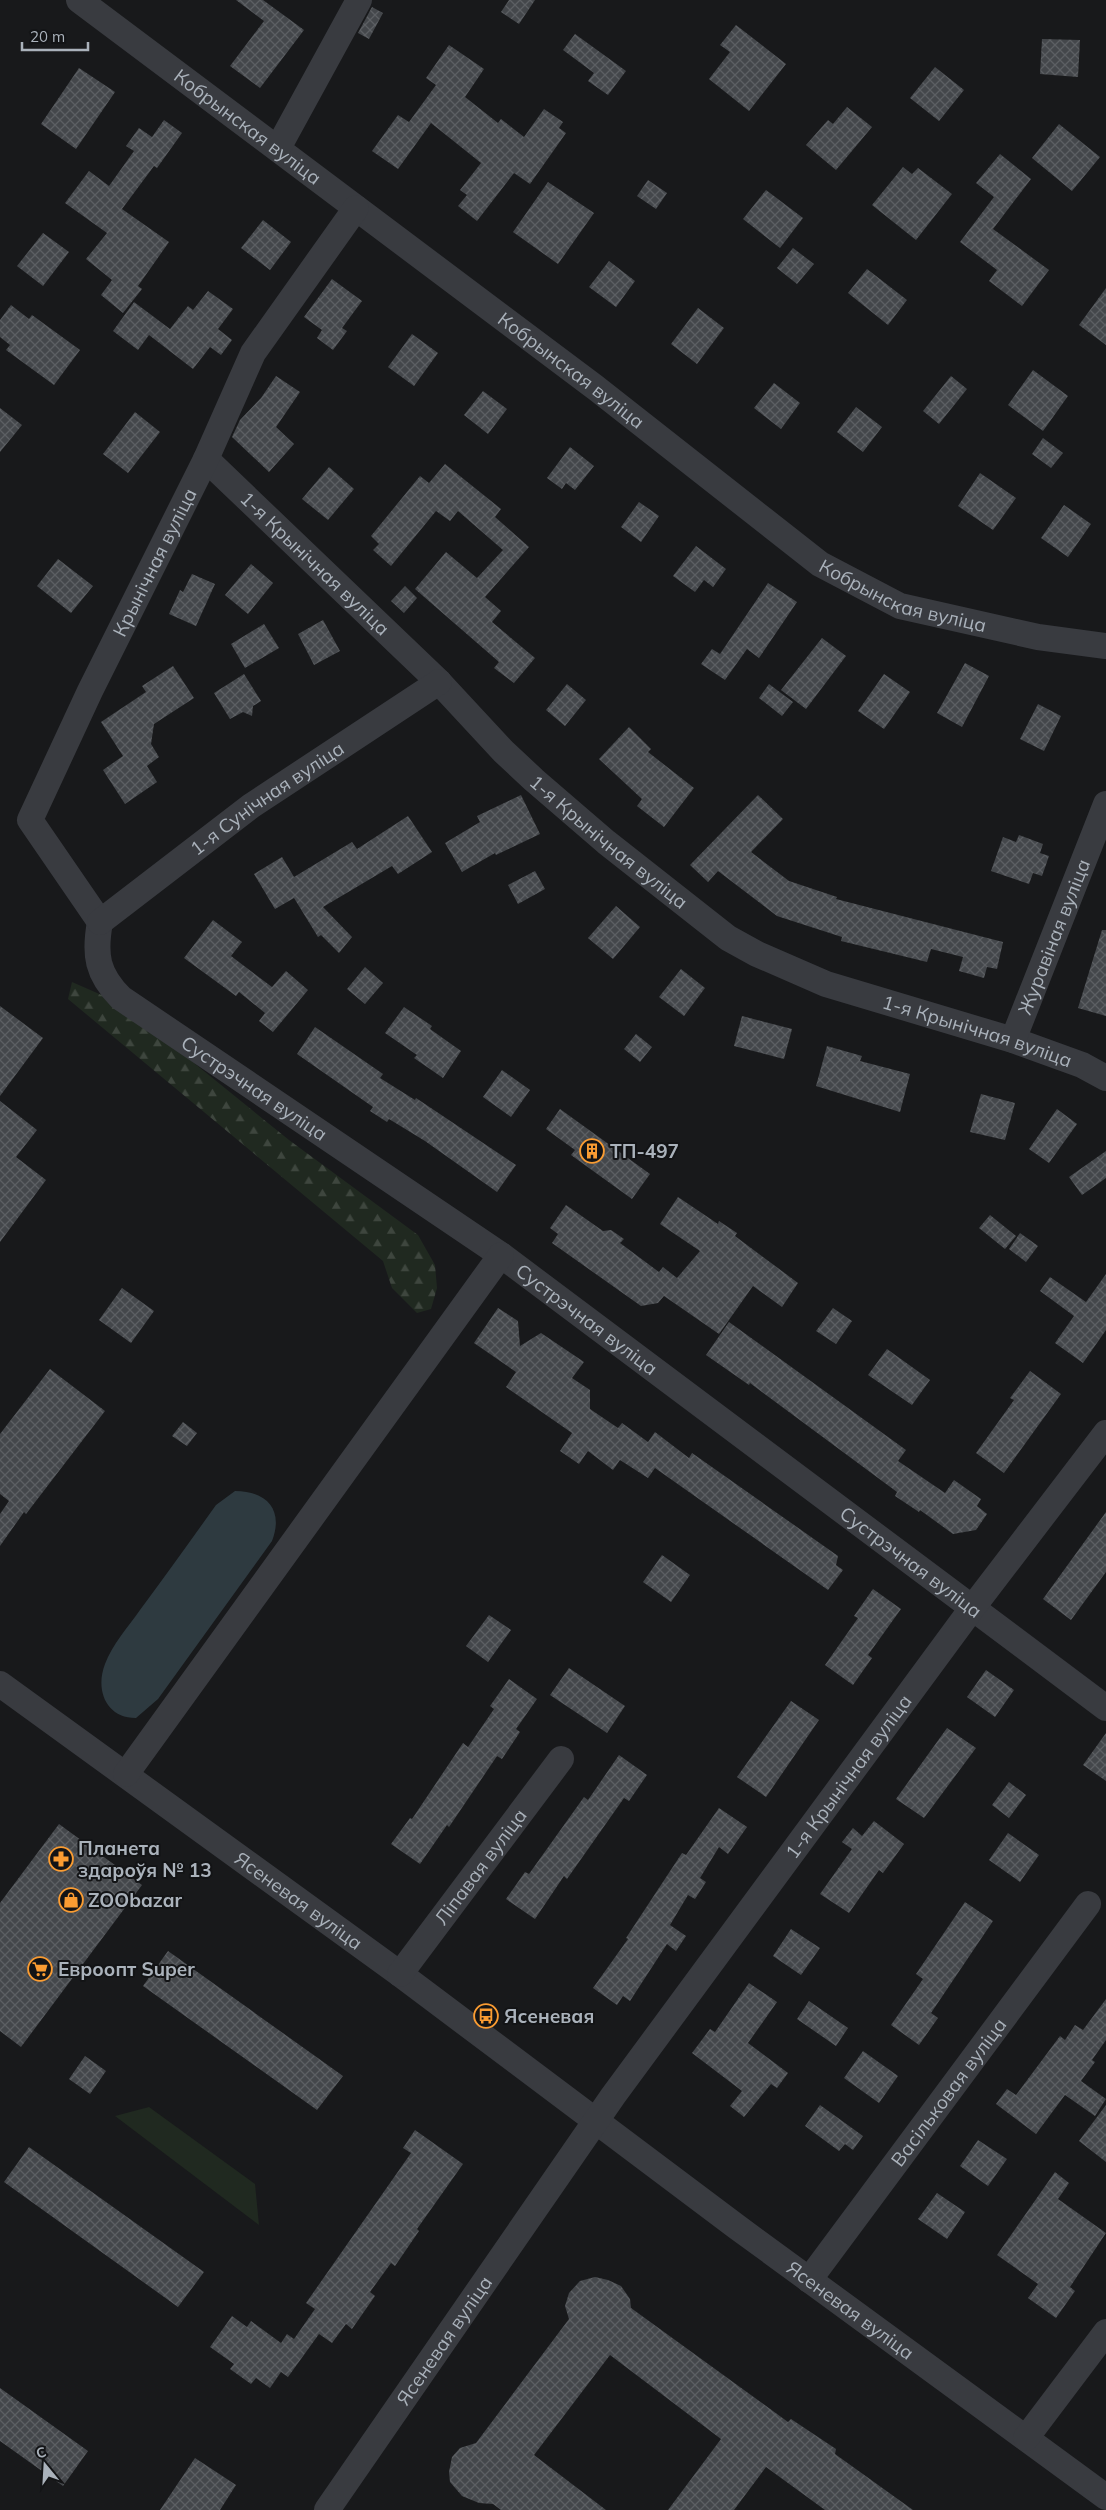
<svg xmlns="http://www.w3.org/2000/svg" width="1106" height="2510" viewBox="0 0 1106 2510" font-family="Mulish,sans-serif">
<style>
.forest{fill:url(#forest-firs)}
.park{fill:#202920}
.water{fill:#2e3a40}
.building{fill:url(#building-cross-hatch)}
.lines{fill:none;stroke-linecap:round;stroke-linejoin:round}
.street{stroke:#393b40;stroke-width:26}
.labels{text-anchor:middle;stroke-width:4;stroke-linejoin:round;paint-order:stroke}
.street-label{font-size:19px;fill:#aab2bb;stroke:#131416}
.poi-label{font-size:19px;font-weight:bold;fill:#aab2bb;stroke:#131416;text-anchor:start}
</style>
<defs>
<pattern id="forest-firs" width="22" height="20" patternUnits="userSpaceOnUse" patternTransform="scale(1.25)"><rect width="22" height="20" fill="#202920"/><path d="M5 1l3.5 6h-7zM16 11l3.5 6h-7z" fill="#3e463e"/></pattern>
<pattern id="building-cross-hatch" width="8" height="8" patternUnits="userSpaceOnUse" patternTransform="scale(1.25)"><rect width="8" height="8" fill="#44474b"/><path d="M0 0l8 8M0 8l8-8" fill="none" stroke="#5c5f63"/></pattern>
</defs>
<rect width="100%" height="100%" fill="#18191b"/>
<path class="forest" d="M72 982 120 1003 289 1140 418 1235 435 1265 437 1288 431 1309 417 1313 392 1288 383 1261 68 999Z"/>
<path class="park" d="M149 2107 255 2184 259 2225 115 2116Z"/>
<path class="water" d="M235 1491C267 1491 284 1510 272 1541L158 1699 136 1718C106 1718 95 1690 105 1664 112 1645 128 1627 140 1610 166 1575 191 1540 216 1505Z"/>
<path class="building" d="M236 0H263L304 30 260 88 230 66 264 21Z
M509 0H535L519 24 501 12Z
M372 7 383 13 369 39 358 33Z
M736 25 786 64 749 111 709 79 730 52 720 45Z
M575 34 626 71 608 95 588 81 594 73 563 50Z
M1042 39 1080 40 1078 77 1040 74Z
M449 45 484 69 465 97 498 123 501 119 524 137 544 109 563 122 559 128 566 133 530 184 514 173 477 221 458 206 467 195 460 190 481 163 431 123 398 169 372 151 398 115 409 122 436 85 426 78Z
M935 67 964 90 939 121 910 98Z
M79 68 115 92 76 149 41 124Z
M847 107 872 127 836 170 806 145 828 120 833 124Z
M164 120 182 133 157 168 154 166 122 209 169 242 138 286 142 289 123 313 101 295 112 280 86 259 107 233 65 203 89 171 109 186 134 151 126 146 139 128 152 137Z
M1059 124 1100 157 1072 191 1032 158Z
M1000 154 1031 179 993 229 1049 270 1022 306 989 281 997 270 960 242 994 197 976 183Z
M903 167 912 174 918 168 952 194 916 240 872 205Z
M648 180 667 193 656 209 637 196Z
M548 182 594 213 558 264 513 232Z
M766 190 803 218 780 248 743 219Z
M263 220 291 242 270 270 241 248Z
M43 233 69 252 43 286 17 266Z
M793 248 814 264 797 284 777 268Z
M609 261 635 281 616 307 589 287Z
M867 269 907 300 888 325 848 293Z
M332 279 362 301 342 328 347 331 333 350 317 338 322 330 304 317Z
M1106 288V345L1079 325Z
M208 291 233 309 218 329 232 340 221 355 210 347 193 369 149 335 138 350 113 331 134 302 170 329 188 306 193 310Z
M11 305 29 319 32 315 80 350 54 385 6 350 10 345 0 337V320Z
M698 308 724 328 697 364 671 344Z
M412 334 438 353 414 386 388 367Z
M1033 370 1068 396 1043 431 1008 405Z
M276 376 300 392 276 427 294 444 269 472 232 437 240 420 261 398Z
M951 376 967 389 939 424 923 411Z
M774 383 800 403 781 429 754 408Z
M483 391 507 409 488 434 464 415Z
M856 407 882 427 863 452 837 432Z
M0 408 22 425 0 452Z
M135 412 160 432 128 473 103 454Z
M1043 438 1063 453 1051 468 1032 454Z
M570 447 594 466 575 490 566 483 562 489 547 478Z
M445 464 501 509 495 517 529 547 485 597 501 611 492 622 535 658 514 683 494 668 499 662 415 589 446 552 477 578 503 550 458 511 450 521 436 511 391 566 373 550 379 544 371 536 420 476 429 483Z
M329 467 354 489 328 520 302 499Z
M980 473 1016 498 993 530 958 506Z
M639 502 659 516 641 542 621 527Z
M1064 505 1091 524 1068 557 1041 538Z
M696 546 726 569 713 587 704 580 695 592 673 576Z
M58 559 93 586 71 613 37 586Z
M251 564 273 583 248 614 225 595Z
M192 574 215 584 196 626 169 614 180 590 183 592Z
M768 583 797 602 759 658 747 649 725 680 701 664 712 649 720 654Z
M405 586 417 598 404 613 391 601Z
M323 620 340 651 314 665 298 634Z
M264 624 279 648 245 668 231 644Z
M822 638 846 656 806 709 781 690Z
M965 663 989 676 962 727 937 713Z
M173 666 194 698 154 724 151 744 159 757 147 766 157 782 125 804 103 770 123 756 101 722 146 692 142 686Z
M244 674 261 701 253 706 252 716 243 712 230 719 214 693Z
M884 674 910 692 884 729 858 711Z
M567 684 586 700 565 726 546 710Z
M769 684 793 702 782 716 759 698Z
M1038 704 1061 716 1044 751 1020 739Z
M629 727 651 749 648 752 694 788 664 827 637 806 642 799 599 759Z
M521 795 540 834 496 855 495 853 462 872 445 843 480 822 477 816Z
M758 795 783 819 751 852 789 881 837 897 836 899 1003 942 997 969 987 967 984 978 959 971 963 957 931 949 927 962 841 941 842 937 777 916 718 871 708 882 690 865Z
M408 816 432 852 398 874 392 866 323 907 352 937 339 953 321 935 318 937 294 898 275 909 254 874 282 857 294 877 352 842 357 849Z
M1019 835 1043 844 1040 853 1049 856 1042 876 1033 873 1029 884 991 871 1003 837 1016 842Z
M535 871 545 889 518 904 508 885Z
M616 906 640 927 613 959 588 938Z
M213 920 242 942 231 956 272 987 286 971 308 990 273 1032 259 1021 265 1013 239 992 236 996 184 958Z
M1102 930H1106V1016L1078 1008Z
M365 967 383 983 365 1004 347 989Z
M681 969 705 988 684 1016 659 997Z
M0 1006 43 1038 0 1096Z
M404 1007 432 1026 430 1029 461 1051 443 1078 414 1058 417 1055 385 1033Z
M742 1016 792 1029 784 1059 734 1046Z
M315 1027 383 1074 380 1078 415 1100 416 1098 516 1165 497 1192 425 1141 389 1119 387 1122 370 1111 373 1107 297 1054Z
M636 1034 652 1047 640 1062 624 1049Z
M827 1046 862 1056 860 1061 910 1074 900 1112 816 1086Z
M502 1070 530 1090 511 1117 483 1097Z
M981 1094 1015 1103 1005 1140 970 1132Z
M0 1101 37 1130 16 1157 46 1180 0 1242Z
M560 1109 650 1174 632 1199 571 1155 575 1150 546 1129Z
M1057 1109 1077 1124 1049 1163 1029 1149Z
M1106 1151V1178L1082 1195 1069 1177Z
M678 1197 718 1224 719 1221 737 1233 735 1236 798 1283 782 1307 753 1286 719 1334 664 1296 658 1303 641 1306 552 1243 558 1234 550 1228 566 1205 603 1231 611 1230 624 1239 620 1243 659 1272 663 1267 677 1278 700 1251 660 1224Z
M990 1215 1016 1236 1005 1249 979 1228Z
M1020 1233 1038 1246 1026 1262 1009 1249Z
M1106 1274V1330L1083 1363 1055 1343 1074 1316 1040 1291 1050 1277 1086 1302Z
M122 1288 154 1311 131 1343 99 1320Z
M498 1308 518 1321 520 1346 541 1333 584 1362 572 1378 590 1390V1409L618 1428 622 1423 648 1442 655 1432 689 1458 692 1453 838 1556 836 1565 843 1570 828 1590 655 1468 648 1478 620 1460 613 1470 588 1451 579 1464 560 1451 572 1433 506 1387 516 1372 474 1343Z
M833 1308 852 1321 836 1344 816 1331Z
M729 1322 906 1450 898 1461 945 1493 954 1480 981 1499 977 1506 987 1514 976 1530 953 1534 920 1510 919 1512 895 1496 897 1492 750 1383 749 1385 706 1355Z
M887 1349 930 1380 912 1405 868 1375Z
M50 1369 105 1411 26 1514 24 1512 0 1546V1514L9 1501 0 1494V1434Z
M1030 1371 1061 1394 1004 1473 976 1453 1014 1400 1010 1398Z
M183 1422 197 1433 187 1446 172 1436Z
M1106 1512V1572L1071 1620 1043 1599Z
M662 1555 690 1575 671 1602 643 1582Z
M873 1589 901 1609 868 1655 872 1658 853 1685 825 1665 858 1618 854 1616Z
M489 1615 511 1630 488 1662 466 1646Z
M569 1668 625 1706 607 1733 550 1695Z
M986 1670 1014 1690 995 1717 967 1697Z
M509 1679 537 1699 516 1729 520 1732 502 1759 497 1756 449 1827 447 1825 420 1864 391 1844 410 1818 412 1819 463 1743 468 1747 494 1709 490 1706Z
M791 1701 819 1720 766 1797 737 1777Z
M947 1728 976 1748 924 1818 896 1799Z
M1106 1733V1781L1083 1765Z
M619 1755 647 1775 629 1801 624 1798 567 1879 564 1876 535 1919 506 1899 525 1872 529 1874 584 1797 588 1800Z
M1009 1782 1026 1795 1009 1818 992 1805Z
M719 1808 747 1827 728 1854 719 1847 700 1878 706 1882 695 1899 688 1895 670 1925 686 1936 676 1951 667 1944 630 2001 623 1996 617 2005 593 1988 628 1939 626 1938 682 1853 686 1855Z
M874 1821 904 1844 883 1873 879 1870 849 1913 820 1894 852 1849 842 1842 853 1828 862 1836Z
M59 1824 142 1885 21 2047 0 2031V1903Z
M1008 1833 1039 1855 1020 1882 989 1860Z
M965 1902 993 1921 931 2013 938 2018 919 2045 891 2025 923 1979 916 1974Z
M791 1929 820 1948 801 1975 773 1956Z
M168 1951 343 2076 317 2110 143 1986Z
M749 1983 777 2002 748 2043 788 2073 777 2088 771 2084 744 2117 730 2106 742 2091 692 2053 710 2029 715 2032Z
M1106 1999V2040L1092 2060 1095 2062 1081 2081 1106 2099 1095 2116 1065 2095 1036 2134 996 2104 1007 2089 1016 2095 1060 2036 1065 2040 1075 2025 1083 2030Z
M809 2001 848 2028 836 2046 797 2019Z
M863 2051 898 2076 879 2103 844 2078Z
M85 2056 106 2071 90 2094 69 2079Z
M820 2105 863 2136 853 2150 845 2144 839 2151 805 2126Z
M1106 2105V2162L1079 2141Z
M415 2130 463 2164 417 2229 419 2231 395 2266 391 2263 370 2292 375 2296 352 2329 346 2324 332 2343 319 2334 288 2377 281 2372 270 2388 256 2378 251 2384 230 2369 234 2364 210 2347 232 2316 247 2327 251 2321 281 2343 287 2334 294 2339 315 2309 306 2303 411 2153 403 2148Z
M978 2140 1007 2159 988 2186 960 2166Z
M29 2147 204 2272 178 2307 4 2182Z
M1055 2172 1069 2183 1058 2199 1106 2233 1070 2287 1075 2291 1056 2318 1028 2298 1038 2284 997 2255Z
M937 2193 965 2212 947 2239 918 2219Z
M595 2277 608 2280 621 2286 630 2299 631 2308 788 2422 791 2419 836 2449 835 2454 913 2510H825L766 2467 734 2510H668L721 2439 610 2355 534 2455 606 2510H501L493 2504 479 2503 462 2496 450 2482 449 2472 452 2457 460 2448 476 2443 569 2319 565 2306 569 2293 580 2281Z
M0 2388 88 2451 63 2486 0 2441Z
M195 2458 236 2485 220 2510H160Z"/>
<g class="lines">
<g class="street">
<path id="s1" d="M79 0 596 388 820 564 900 606 1038 637 1106 646"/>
<path d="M278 148 359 0"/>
<path id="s2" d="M206 459 439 682 503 751 534 780 606 842 728 938 757 954 826 984 1013 1040 1082 1065 1106 1078"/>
<path id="s3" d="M100 922C94 955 97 974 121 998L501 1255 1106 1708"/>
<path id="s4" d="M100 922 30 820 90 691 206 459 253 353 356 208"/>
<path id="s5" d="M100 922 251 806 439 682"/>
<path id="s6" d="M1013 1040 1106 804"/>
<path id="s7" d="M0 1684 400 1974 737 2227 1106 2497"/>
<path d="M126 1774 501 1255"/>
<path id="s8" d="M400 1974 561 1759"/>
<path id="s9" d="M809 2280 1088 1904"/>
<path d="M1026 2438 1106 2332"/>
<path id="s10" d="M327 2510 613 2096 973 1607 1106 1433"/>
</g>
</g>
<defs>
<g id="building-ring" transform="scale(1.25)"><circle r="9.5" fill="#131416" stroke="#fa9c32" stroke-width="1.5"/><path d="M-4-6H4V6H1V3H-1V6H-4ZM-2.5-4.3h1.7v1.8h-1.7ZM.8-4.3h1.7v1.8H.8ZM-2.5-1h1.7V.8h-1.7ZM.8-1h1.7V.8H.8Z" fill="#fa9c32"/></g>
<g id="pharmacy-ring" transform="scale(1.25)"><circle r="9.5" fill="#131416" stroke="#fa9c32" stroke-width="1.5"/><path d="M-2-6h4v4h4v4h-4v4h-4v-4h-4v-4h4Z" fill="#fa9c32"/></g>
<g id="shop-ring" transform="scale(1.25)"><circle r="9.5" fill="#131416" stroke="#fa9c32" stroke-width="1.5"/><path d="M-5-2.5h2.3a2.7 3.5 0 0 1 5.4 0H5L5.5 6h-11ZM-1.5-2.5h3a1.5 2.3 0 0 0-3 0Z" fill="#fa9c32"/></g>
<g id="supermarket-ring" transform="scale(1.25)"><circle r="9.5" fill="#131416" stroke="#fa9c32" stroke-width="1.5"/><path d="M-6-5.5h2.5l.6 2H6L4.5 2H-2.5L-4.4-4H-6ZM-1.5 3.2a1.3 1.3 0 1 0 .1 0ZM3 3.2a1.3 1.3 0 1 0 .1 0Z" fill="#fa9c32"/></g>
<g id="bus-ring" transform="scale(1.25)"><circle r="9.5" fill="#131416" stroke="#fa9c32" stroke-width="1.5"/><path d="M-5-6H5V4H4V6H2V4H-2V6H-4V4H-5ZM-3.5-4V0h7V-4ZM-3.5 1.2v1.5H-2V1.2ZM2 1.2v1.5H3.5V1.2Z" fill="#fa9c32"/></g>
</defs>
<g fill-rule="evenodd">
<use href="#building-ring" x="592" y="1151"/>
<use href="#pharmacy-ring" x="61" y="1859"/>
<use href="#shop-ring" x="71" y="1900"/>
<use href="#supermarket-ring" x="40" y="1969"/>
<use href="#bus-ring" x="486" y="2016"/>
</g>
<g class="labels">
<g class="street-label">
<text dy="7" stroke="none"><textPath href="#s1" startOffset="211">Кобрынская вуліца</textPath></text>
<text dy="7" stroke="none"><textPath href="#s1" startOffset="616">Кобрынская вуліца</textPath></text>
<text dy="7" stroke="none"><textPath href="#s4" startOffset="410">Крынічная вуліца</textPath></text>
<text dy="7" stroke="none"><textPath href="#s2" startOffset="151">1-я Крынічная вуліца</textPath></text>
<text dy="7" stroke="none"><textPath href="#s1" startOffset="1021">Кобрынская вуліца</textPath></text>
<text dy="7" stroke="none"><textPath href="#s5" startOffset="208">1-я Сунічная вуліца</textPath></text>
<text dy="7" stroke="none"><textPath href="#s2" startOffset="556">1-я Крынічная вуліца</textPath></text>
<text dy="7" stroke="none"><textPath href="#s6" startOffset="111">Журавіная вуліца</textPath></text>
<text dy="7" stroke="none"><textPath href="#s2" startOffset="976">1-я Крынічная вуліца</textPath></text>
<text dy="7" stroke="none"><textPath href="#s3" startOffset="244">Сустрэчная вуліца</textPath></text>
<text dy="7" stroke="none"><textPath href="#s3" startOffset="649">Сустрэчная вуліца</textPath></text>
<text dy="7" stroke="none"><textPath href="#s3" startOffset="1054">Сустрэчная вуліца</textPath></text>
<text dy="7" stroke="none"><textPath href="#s10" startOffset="900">1-я Крынічная вуліца</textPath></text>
<text dy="7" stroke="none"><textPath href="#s8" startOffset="134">Ліпавая вуліца</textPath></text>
<text dy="7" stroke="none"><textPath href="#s7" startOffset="369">Ясеневая вуліца</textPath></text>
<text dy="7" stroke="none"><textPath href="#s9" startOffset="234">Васільковая вуліца</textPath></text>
<text dy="7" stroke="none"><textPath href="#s7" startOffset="1056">Ясеневая вуліца</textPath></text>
<text dy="7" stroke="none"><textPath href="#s10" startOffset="206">Ясеневая вуліца</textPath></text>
</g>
<g class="poi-label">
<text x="610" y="1158">ТП-497</text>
<text x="78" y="1855">Планета<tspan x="78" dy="22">здароўя № 13</tspan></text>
<text x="88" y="1907">ZOObazar</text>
<text x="58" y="1976">Евроопт Super</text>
<text x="504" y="2023">Ясеневая</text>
</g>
</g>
<g transform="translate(45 2465) rotate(342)" stroke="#131416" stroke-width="4" paint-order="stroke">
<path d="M0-4L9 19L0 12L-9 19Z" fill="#aab2bb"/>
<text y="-8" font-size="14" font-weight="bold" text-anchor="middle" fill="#aab2bb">С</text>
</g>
<path d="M22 42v8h66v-8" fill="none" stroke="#aab2bb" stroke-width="2.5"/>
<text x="30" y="42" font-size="15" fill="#aab2bb" stroke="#131416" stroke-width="4" paint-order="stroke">20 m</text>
</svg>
